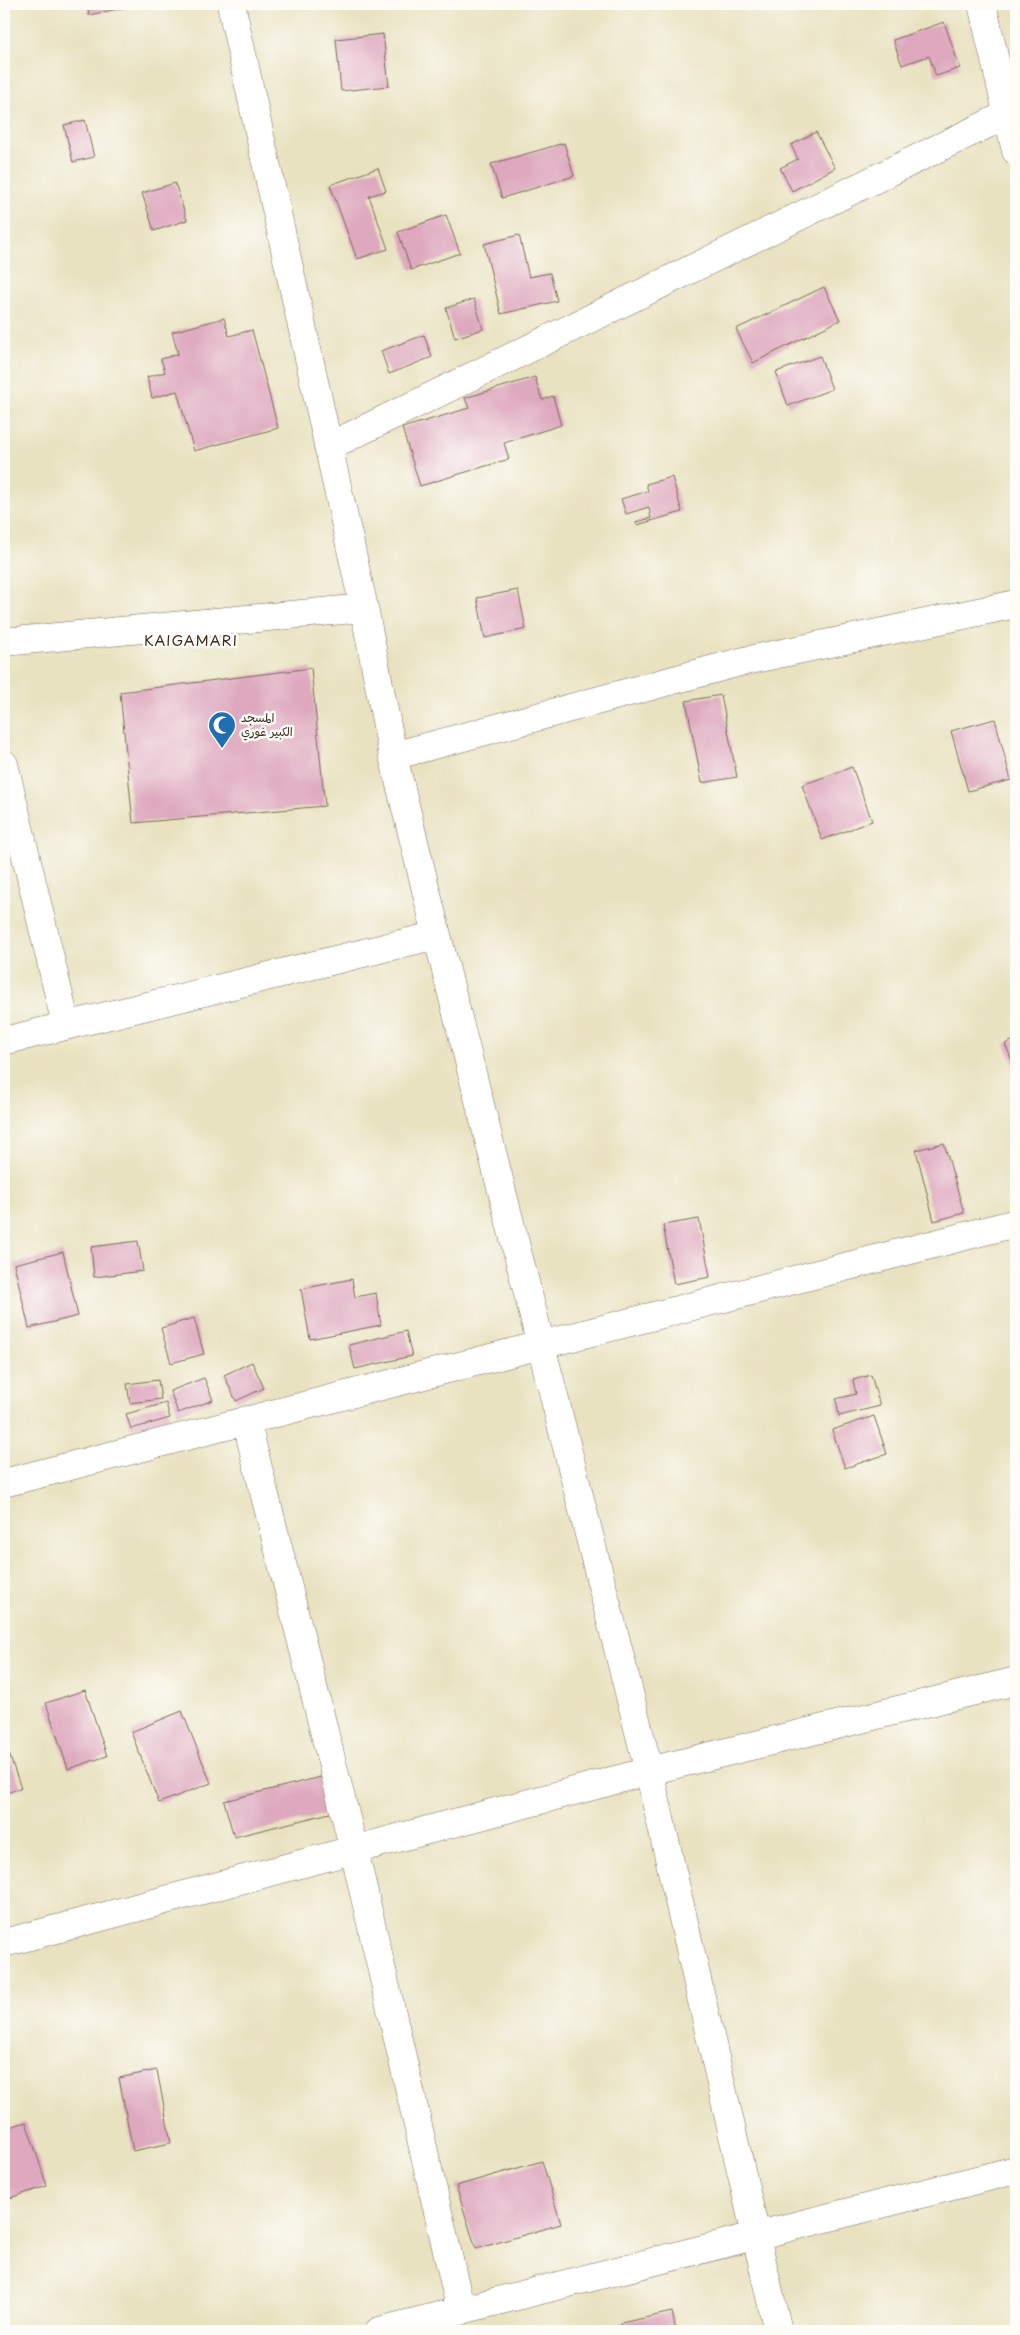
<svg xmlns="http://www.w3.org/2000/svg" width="1020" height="2335" viewBox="0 0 1020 2335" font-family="'Playpen Sans','Playpen Sans Arabic',sans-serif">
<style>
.building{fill:#dea8be}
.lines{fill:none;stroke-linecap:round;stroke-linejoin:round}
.minor-casing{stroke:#786a57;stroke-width:29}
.minor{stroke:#fff;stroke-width:28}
.labels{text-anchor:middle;stroke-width:5;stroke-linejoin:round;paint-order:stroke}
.poi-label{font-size:12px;fill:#3b2a1e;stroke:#fdfcf7;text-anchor:start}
.neighbourhood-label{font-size:14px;letter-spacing:1px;fill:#3b2a1e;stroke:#fdfcf7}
</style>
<rect width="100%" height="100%" fill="#fdfcf7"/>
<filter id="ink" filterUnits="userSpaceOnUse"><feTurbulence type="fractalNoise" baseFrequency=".02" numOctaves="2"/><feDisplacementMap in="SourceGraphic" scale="10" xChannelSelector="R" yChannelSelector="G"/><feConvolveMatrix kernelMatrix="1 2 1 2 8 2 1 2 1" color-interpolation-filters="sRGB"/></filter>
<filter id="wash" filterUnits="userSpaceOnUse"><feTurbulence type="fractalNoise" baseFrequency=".0096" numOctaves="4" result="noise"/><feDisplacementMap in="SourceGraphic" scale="20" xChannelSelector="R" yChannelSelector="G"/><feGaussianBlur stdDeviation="1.12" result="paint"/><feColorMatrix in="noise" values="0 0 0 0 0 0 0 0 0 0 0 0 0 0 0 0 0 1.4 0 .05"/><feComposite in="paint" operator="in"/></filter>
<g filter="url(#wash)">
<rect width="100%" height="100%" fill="#e9e2c1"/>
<g id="blocks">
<path class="building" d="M87 4H122L123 8 89 15Z
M944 22 960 68 936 76 929 56 902 65 893 40Z
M383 34 389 86 341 91 336 39Z
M85 120 94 157 73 162 64 125Z
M816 132 835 168 792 191 780 168 798 159 791 145Z
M564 143 574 176 502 198 491 164Z
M378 168 386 191 369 196 388 249 357 259 330 185Z
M175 183 187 220 154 231 142 193Z
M446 215 460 253 411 270 398 232Z
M519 235 529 277 550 273 557 301 501 314 484 244Z
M824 287 840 320 753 363 736 329Z
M474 299 483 329 455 338 446 308Z
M224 318 229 336 252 330 278 428 194 451 177 391 152 398 147 377 165 372 161 359 178 354 172 332Z
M424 335 432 357 389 374 381 351Z
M820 356 832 389 788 406 776 372Z
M535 377 542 400 553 396 561 425 504 443 509 459 420 486 402 428 469 408 465 398Z
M672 477 682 512 637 525 636 522 651 518 649 507 626 514 621 499 648 491 646 484Z
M518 590 526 629 485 638 477 598Z
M311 668 325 806 133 823 120 692Z
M721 695 737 777 702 783 686 701Z
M995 719 1011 780 968 791 951 731Z
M852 767 872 821 822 840 802 785Z
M1016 1039V1070L1005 1044Z
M944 1143 964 1213 934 1221 916 1150Z
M699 1219 710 1277 674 1284 663 1225Z
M138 1241 143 1271 94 1277 91 1247Z
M63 1252 78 1316 29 1328 14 1264Z
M352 1279 355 1297 376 1293 381 1325 310 1339 301 1289Z
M194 1318 204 1354 171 1363 161 1328Z
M406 1331 412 1356 355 1369 349 1345Z
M252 1362 264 1388 236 1401 224 1375Z
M871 1375 880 1406 839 1416 836 1399 856 1394 853 1380Z
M204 1378 213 1400 178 1413 170 1391Z
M158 1380 161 1399 130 1403 127 1384Z
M166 1403 170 1418 131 1429 126 1414Z
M874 1416 887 1454 845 1468 832 1430Z
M85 1690 107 1756 68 1769 46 1703Z
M182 1711 211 1783 159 1803 131 1732Z
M4 1740 21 1788 4 1794Z
M325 1776 334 1812 234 1837 224 1801Z
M157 2070 171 2143 133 2151 119 2078Z
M26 2122 47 2186 4 2200V2129Z
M542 2161 561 2224 476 2249 456 2186Z
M672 2312 676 2331H622L621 2323Z"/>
</g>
</g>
<g filter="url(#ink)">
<use href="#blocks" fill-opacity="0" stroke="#786a57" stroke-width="1"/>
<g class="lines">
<g class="minor-casing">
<path id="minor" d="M231 4 364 608 393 756 437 935 649 1771 778 2331
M982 4 1016 151
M328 447 1008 114
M4 642 364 608
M393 756 740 662 1016 604
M4 764 66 1025
M4 1041 437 935
M246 1420 354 1850 461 2311
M4 1483 1016 1223
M4 1943 649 1771 1016 1681
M379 2331 1016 2170"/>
</g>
<use href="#minor" class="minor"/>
</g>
</g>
<defs>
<g id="mosque-pin" transform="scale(1.4375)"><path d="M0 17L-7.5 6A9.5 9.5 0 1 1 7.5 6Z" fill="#1f6fb2" stroke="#fdfcf7"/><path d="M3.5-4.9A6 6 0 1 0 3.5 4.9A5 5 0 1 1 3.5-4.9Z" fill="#fff"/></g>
</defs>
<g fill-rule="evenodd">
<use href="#mosque-pin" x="222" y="725"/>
</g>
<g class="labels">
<g class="poi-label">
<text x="241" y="722">المسجد<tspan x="241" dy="14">الكبير غوري</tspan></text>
</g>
<g class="neighbourhood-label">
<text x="191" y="646">KAIGAMARI</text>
</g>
</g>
<rect width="1020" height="2335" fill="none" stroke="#fdfcf7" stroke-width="20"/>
</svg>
